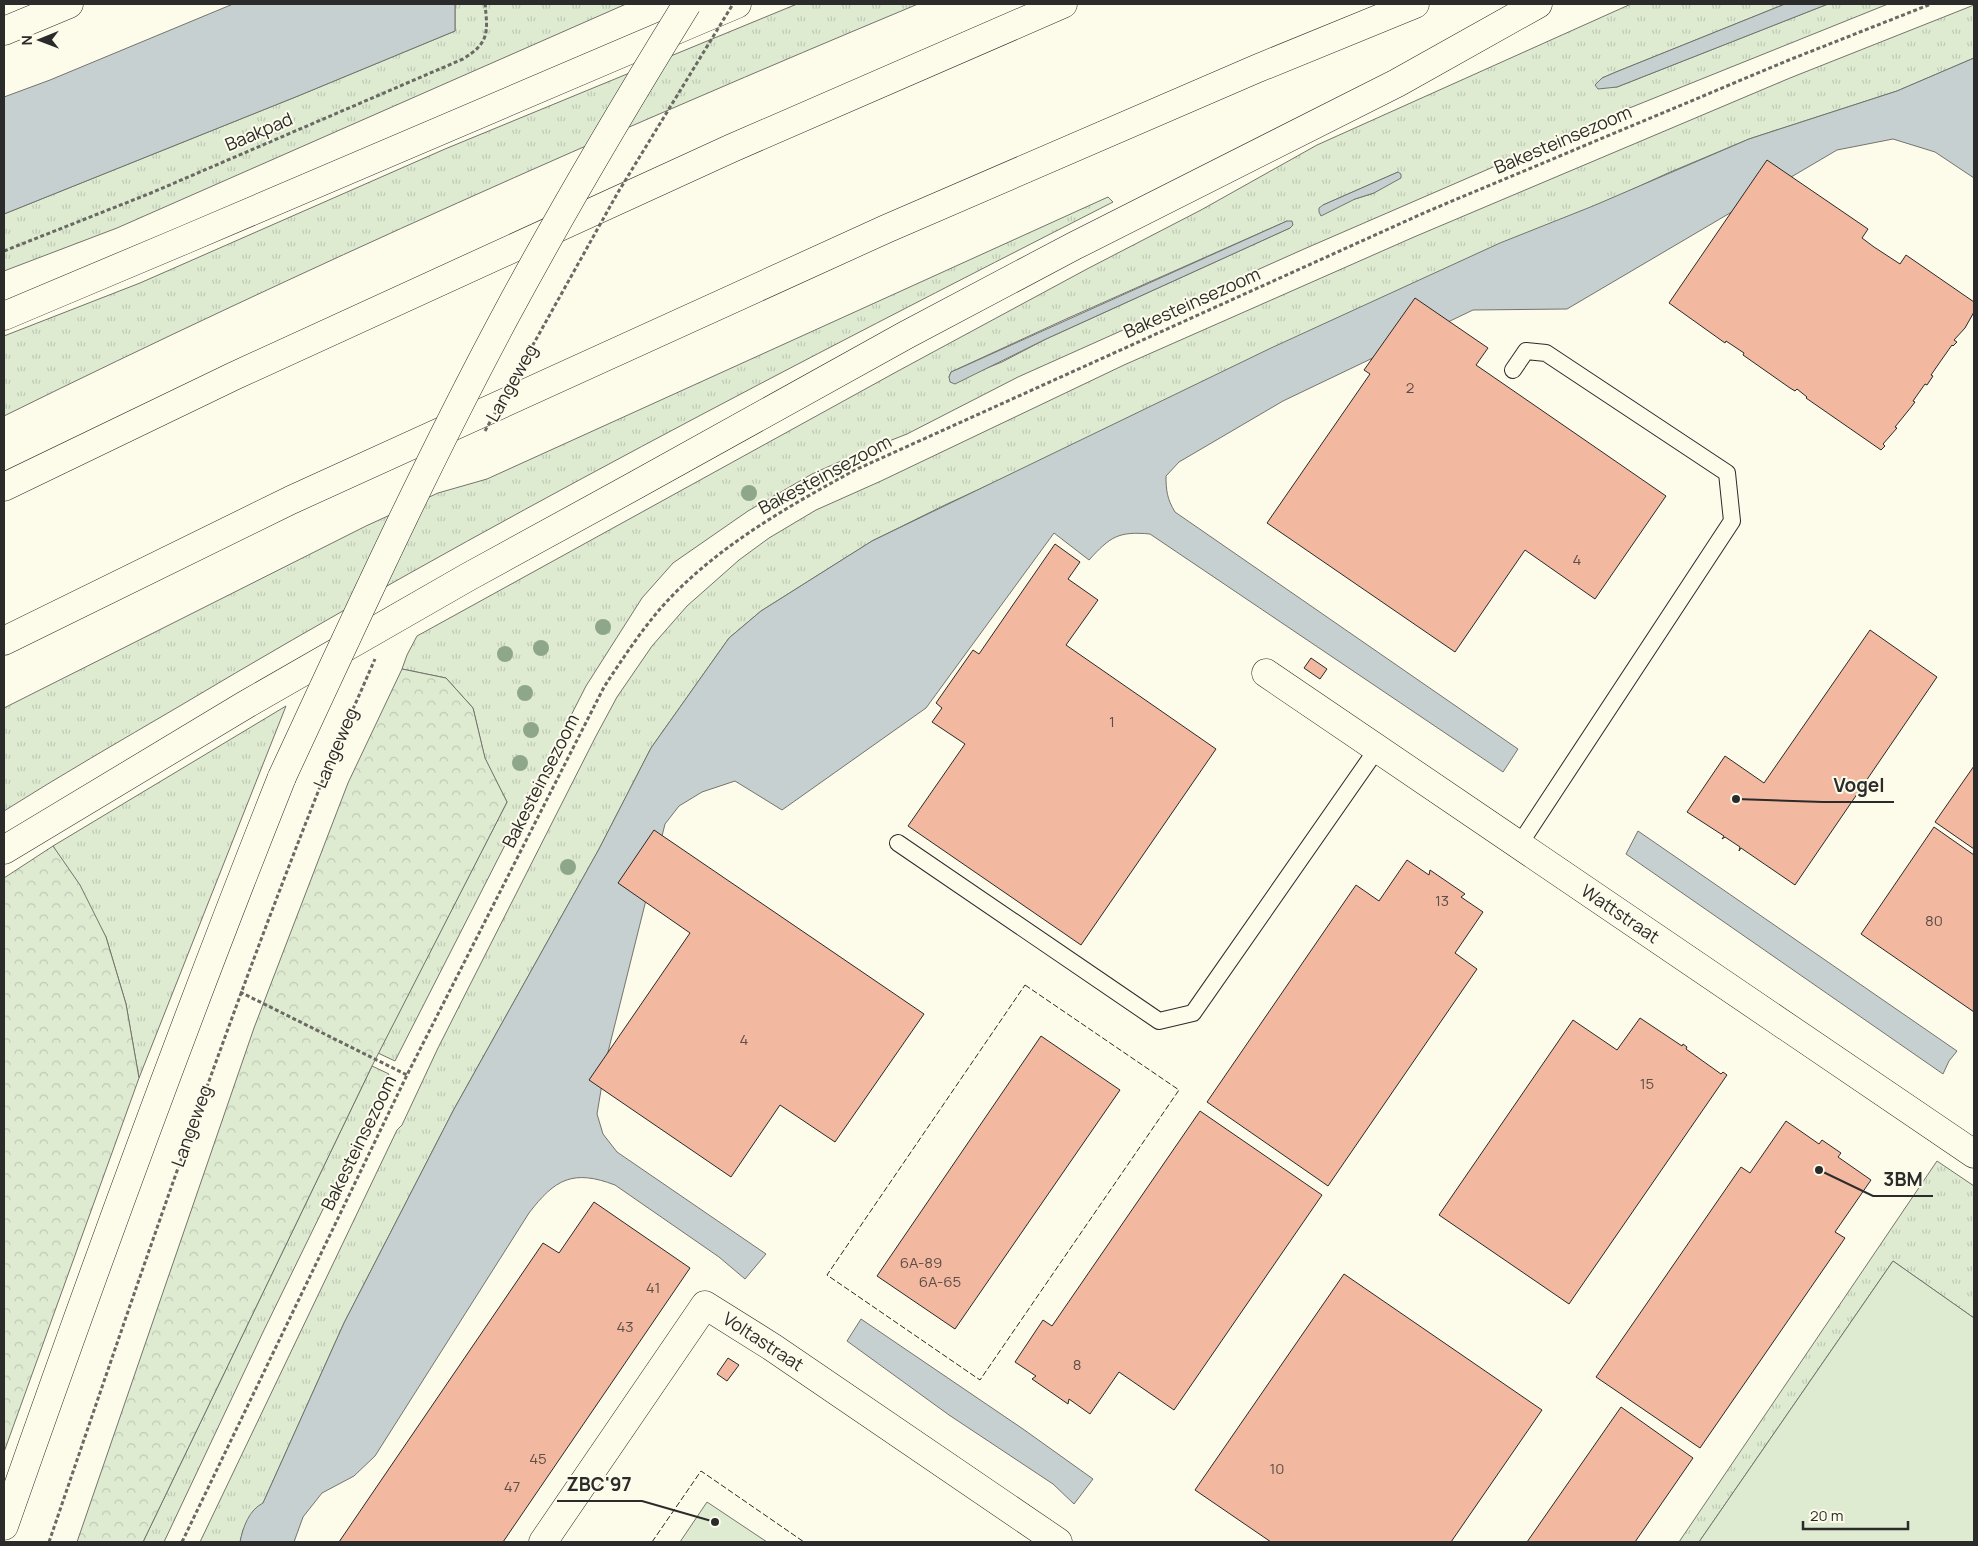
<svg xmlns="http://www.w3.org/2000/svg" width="1978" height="1546" viewBox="0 0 1978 1546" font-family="Manrope,sans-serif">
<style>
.grass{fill:url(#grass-tufts);stroke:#74746e;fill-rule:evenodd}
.forest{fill:url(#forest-crowns);stroke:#74746e}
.pitch{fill:#deebd1;stroke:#74746e}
.water{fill:#c7d0d0;stroke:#74746e}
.building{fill:#f2b8a0;stroke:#2b2b2b}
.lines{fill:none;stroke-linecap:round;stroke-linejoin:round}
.service-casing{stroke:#2b2b2b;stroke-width:18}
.minor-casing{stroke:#2b2b2b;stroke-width:29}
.secondary-casing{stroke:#2b2b2b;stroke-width:29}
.motorway-casing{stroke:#2b2b2b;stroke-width:29}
.path{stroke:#6a6964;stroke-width:3;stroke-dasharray:4 2.5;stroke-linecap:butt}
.service{stroke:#fdfbea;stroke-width:16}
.minor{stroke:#fdfbea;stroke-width:28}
.secondary{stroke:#fdfbea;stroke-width:28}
.motorway{stroke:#fdfbea;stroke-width:28}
.secondary-bridge-casing{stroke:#2b2b2b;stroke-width:29;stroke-linecap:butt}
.path-bridge{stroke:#6a6964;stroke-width:3;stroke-dasharray:4 2.5;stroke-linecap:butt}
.secondary-bridge{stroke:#fdfbea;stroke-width:28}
.fence{stroke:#2b2b2b;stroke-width:1;stroke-dasharray:6 2.5;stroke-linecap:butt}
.tree{fill:#8ea78a}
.labels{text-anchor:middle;stroke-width:4;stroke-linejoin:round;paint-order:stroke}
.number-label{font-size:15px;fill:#5d4e48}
.street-label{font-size:18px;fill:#2b2b2b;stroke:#fdfbea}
.leader{fill:none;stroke:#2b2b2b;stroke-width:2}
.callout-dot{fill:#2b2b2b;stroke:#fdfbea;stroke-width:2}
.callout-label{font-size:19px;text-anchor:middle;font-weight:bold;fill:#2b2b2b;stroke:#fdfbea;stroke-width:4;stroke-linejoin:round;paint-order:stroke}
</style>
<defs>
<pattern id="grass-tufts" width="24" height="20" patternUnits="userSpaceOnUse" patternTransform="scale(1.25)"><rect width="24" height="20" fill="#deebd1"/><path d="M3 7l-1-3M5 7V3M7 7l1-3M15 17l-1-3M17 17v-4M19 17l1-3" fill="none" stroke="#bfcab4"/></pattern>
<pattern id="forest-crowns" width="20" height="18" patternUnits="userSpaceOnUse" patternTransform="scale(1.25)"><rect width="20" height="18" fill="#deebd1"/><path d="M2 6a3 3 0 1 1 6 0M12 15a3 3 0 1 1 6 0" fill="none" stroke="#bfcab4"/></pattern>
</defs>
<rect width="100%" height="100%" fill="#fdfbea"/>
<path class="grass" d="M455 4H626L117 228 4 271V214L298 96 455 31Z
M797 4H918C609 133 304 268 4 416V336L140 283 445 149Z
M1631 4H1785L1616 72 1602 78 1595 85 1617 87 1828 4H1888L1627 109 1304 249 1018 377 907 434 861 452 812 474 748 511 673 563 642 598 586 686 395 1061 378 1053 507 802 485 759 473 708 446 678 402 669 407 655 417 636 898 371 1087 269 1201 210 1317 145ZM1398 172 1374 193 1355 199 1323 205ZM1287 221 1293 225 1290 228 1046 339 1002 362 977 372 949 377 951 372 1066 319Z
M1974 5V58L1897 91 1749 139 1668 173 947 504 872 541 761 611 729 638 651 748 599 849 453 1111 344 1323 263 1503 243 1530 240 1542H200L397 1130 402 1125 438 1048 596 736 617 697 652 646 687 606 739 560 769 538 816 510 881 481 1124 365 1414 237 1790 78Z
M1108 197 1113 202C797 363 483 525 178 707 120 741 61 775 4 811V708L366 526 438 493 487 479Z
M286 706 139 1078 126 1004 106 937 53 846Z
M372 1066 389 1074 264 1330 164 1542H143Z
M1937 1161 1974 1186V1318L1893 1261 1699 1542H1679Z"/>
<path class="forest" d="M402 669 446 678 473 708 485 758 507 802 372 1066 143 1542H77L254 1028 348 783Z
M53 846 80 885 106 937 126 1004 139 1078 4 1452V878Z"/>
<path class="pitch" d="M1893 1261 1974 1318V1542H1699Z
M707 1502 767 1542H680Z"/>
<path class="water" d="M233 4H455V31L298 96 4 214V97L50 80Z
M1785 4H1828L1617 87 1598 89 1595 85 1602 78 1616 72Z
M1974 58V178L1935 152 1893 139 1837 150 1567 309 1473 310 1283 401 1179 462 1166 476C1166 490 1167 499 1175 512L1518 749 1503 772 1150 534C1118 531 1110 537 1089 560L1054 533 926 708 782 810 735 781 702 792 679 806 665 824 606 1060 597 1114 603 1134 617 1152 766 1254 745 1279 719 1257 615 1185C573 1169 555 1179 529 1213L375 1456 354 1476 322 1493 303 1517 294 1542H240C243 1527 249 1510 263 1503L344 1323 453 1111 599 849 651 748 729 638 761 611 872 541 1271 348 1500 243 1593 206 1749 139 1897 91Z
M1398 172 1401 174V178L1374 193 1355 199 1321 216 1319 212V208L1323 205Z
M1287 221H1292L1293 225 1290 228 1046 339 955 384 950 382 949 377 951 372 958 369Z
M1638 831 1957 1051 1949 1061 1943 1074 1626 854Z
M861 1319 1023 1429 1093 1479 1074 1504 1053 1484 949 1415 847 1341Z"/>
<path class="building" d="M1767 160 1868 229 1862 238 1874 247 1900 264 1906 255 1974 302V312L1965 328 1954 340 1957 342 1953 346 1952 345 1940 362 1931 375 1933 376 1927 385 1925 384 1913 401 1915 402 1912 406 1895 427 1897 428 1883 444 1885 446 1881 450 1806 398 1807 397 1797 389 1795 391 1790 388 1743 355 1744 353 1726 341 1725 343 1669 303Z
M1415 298 1488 348 1476 365 1666 496 1595 599 1525 550 1455 652 1267 523 1370 374 1364 370Z
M1055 544 1080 562 1068 579 1098 600 1066 645 1216 749 1081 945 908 826 965 744 932 722 942 708 936 703 973 650 979 654Z
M1870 630 1937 677 1795 885 1741 848 1739 851 1740 847 1725 837 1722 839 1724 836 1687 812 1725 756 1764 783Z
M1311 658 1327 669 1320 679 1304 668Z
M1974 766V849L1935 822Z
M1934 827 1974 855V1012L1861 934Z
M654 830 924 1014 835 1142 780 1105 731 1177 589 1080 690 933 618 883Z
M1407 860 1429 875 1430 870 1465 894 1461 897 1483 912 1455 953 1477 969 1328 1186 1207 1102 1356 885 1379 901Z
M1640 1018 1682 1046 1683 1044 1687 1047 1686 1049 1721 1074 1723 1072 1727 1075 1569 1304 1439 1215 1573 1020 1617 1050Z
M1041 1036 1120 1090 955 1329 877 1276Z
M1200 1111 1322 1195 1174 1410 1119 1372 1090 1414 1069 1399 1068 1404 1032 1379 1036 1376 1015 1362 1043 1320 1052 1326Z
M1786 1121 1819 1144 1822 1140 1841 1153 1838 1157 1871 1180 1835 1232 1845 1238 1700 1448 1596 1377 1741 1167 1750 1173Z
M594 1202 690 1268 503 1542H339L543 1243 559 1253Z
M1344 1274 1542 1410 1451 1542H1271L1195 1490Z
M728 1358 739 1365 727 1381 717 1374Z
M1621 1407 1693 1458 1635 1542H1527Z"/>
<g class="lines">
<g class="service-casing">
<path id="service" d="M1513 370 1526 351 1546 353 1727 473 1732 521 1519 845
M898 843 1159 1021 1193 1013 1377 749"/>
</g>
<g class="minor-casing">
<path id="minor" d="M4 31 69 4
M1266 673 1974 1154
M543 1542 705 1305 772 1347 1058 1542"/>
</g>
<g class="secondary-casing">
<path id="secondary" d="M4 1526C92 1275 183 1025 282 777"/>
</g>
<g class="motorway-casing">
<path id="motorway" d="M4 316 182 241 737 4
M4 487 234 376 732 148 1063 4
M4 641 291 500 886 229 1256 69 1415 4
M4 850 245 705 468 577 634 486 906 335 1074 246 1397 83 1538 4"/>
</g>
<path class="path" d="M4 251 151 193 463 59C489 43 488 33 485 4
M240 992 407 1075
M49 1542C139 1279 228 1015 332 757
M182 1542 407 1075 604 687C623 658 646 623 670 598 723 543 789 506 855 470L1426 212 1789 60 1931 4"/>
<use href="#service" class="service"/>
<use href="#minor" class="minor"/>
<use href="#secondary" class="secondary"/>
<use href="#motorway" class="motorway"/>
<g class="secondary-bridge-casing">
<path id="secondary-bridge" d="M282 777C354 622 425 466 506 315 563 209 624 106 687 4"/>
</g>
<path class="path-bridge" d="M485 431 617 194 733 4
M332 757 375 659"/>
<use href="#secondary-bridge" class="secondary-bridge"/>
<path class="fence" d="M1025 985 1179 1090 980 1380 827 1275Z
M652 1542 701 1471 804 1542"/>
</g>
<g class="tree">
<circle cx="749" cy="493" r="8"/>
<circle cx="603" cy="627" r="8"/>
<circle cx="541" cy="648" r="8"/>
<circle cx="505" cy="654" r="8"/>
<circle cx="525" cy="693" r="8"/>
<circle cx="531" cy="730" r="8"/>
<circle cx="520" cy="763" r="8"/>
<circle cx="568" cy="867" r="8"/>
</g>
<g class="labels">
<g class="number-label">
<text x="1410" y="393">2</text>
<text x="1577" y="565">4</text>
<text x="1112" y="727">1</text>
<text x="1442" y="906">13</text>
<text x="1934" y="926">80</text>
<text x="744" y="1045">4</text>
<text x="1647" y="1089">15</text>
<text x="921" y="1268">6A-89</text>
<text x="940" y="1287">6A-65</text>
<text x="653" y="1293">41</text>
<text x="625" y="1332">43</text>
<text x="1077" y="1370">8</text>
<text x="538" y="1464">45</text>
<text x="1277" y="1474">10</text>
<text x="512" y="1492">47</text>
</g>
<g class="street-label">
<text transform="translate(259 132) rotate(-23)" y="6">Baakpad</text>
<text transform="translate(1563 140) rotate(-23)" y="6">Bakesteinsezoom</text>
<text transform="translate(1192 303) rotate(-24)" y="6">Bakesteinsezoom</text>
<text transform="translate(512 383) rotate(-61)" y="6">Langeweg</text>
<text transform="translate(825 475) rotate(-28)" y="6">Bakesteinsezoom</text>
<text transform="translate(336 748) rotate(-67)" y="6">Langeweg</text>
<text transform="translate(541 781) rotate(-63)" y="6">Bakesteinsezoom</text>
<text transform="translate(1620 914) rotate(34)" y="6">Wattstraat</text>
<text transform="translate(192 1126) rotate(-70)" y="6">Langeweg</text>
<text transform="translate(359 1143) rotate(-64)" y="6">Bakesteinsezoom</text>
<text transform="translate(763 1342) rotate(33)" y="6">Voltastraat</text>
</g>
</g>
<path class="leader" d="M1736 799L1823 802H1894M1819 1170L1873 1196H1933M715 1522L642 1501H557"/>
<g class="callout-dot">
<circle cx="1736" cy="799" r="5"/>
<circle cx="1819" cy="1170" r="5"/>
<circle cx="715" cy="1522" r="5"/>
</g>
<g class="callout-label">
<text x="1859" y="792">Vogel</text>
<text x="1903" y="1186">3BM</text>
<text x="599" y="1491">ZBC'97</text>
</g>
<rect width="1978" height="1546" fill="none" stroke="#2b2b2b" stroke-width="10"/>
<g transform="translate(40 40) rotate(269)" stroke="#fdfbea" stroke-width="4" paint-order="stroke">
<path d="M0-4L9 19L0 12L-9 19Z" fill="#2b2b2b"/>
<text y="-8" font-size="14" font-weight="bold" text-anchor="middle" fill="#2b2b2b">N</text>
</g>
<path d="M1803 1521v8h105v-8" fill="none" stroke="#2b2b2b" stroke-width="2.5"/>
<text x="1810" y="1521" font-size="15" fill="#2b2b2b" stroke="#fdfbea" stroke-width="4" paint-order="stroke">20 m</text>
</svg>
